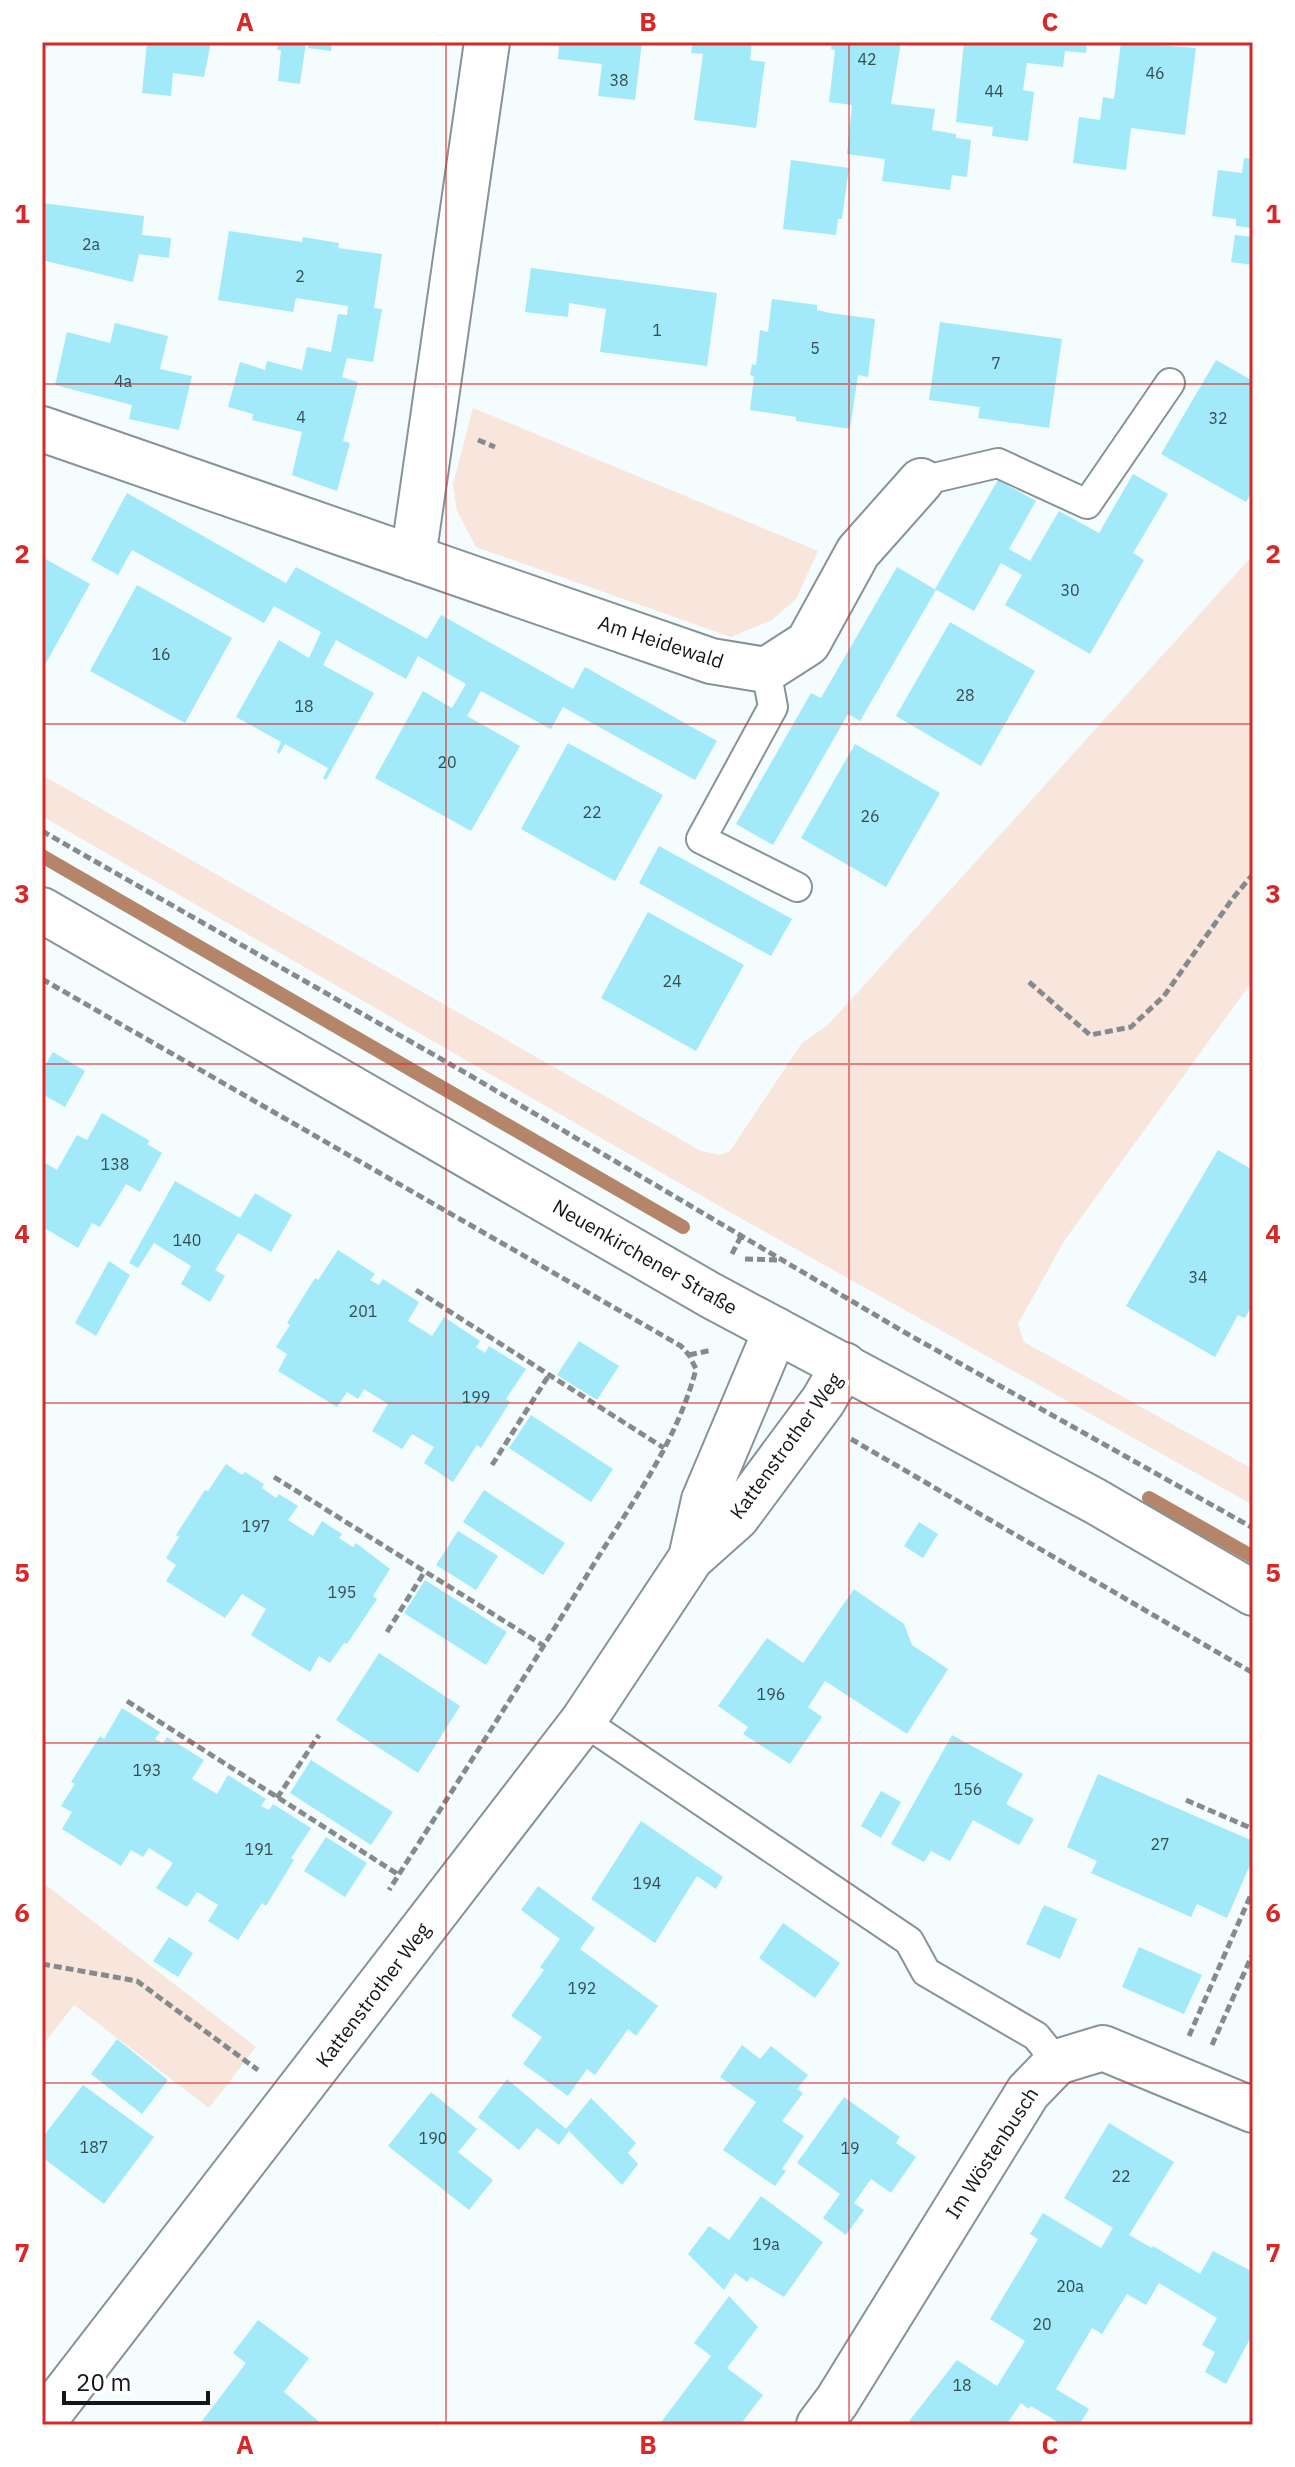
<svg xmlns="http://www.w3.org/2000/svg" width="1295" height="2467" viewBox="0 0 1295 2467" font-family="'IBM Plex Sans',sans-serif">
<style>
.green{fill:#f8e5db}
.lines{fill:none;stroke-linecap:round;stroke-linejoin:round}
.stream{stroke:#b5856a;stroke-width:14}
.building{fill:#a2e9f9}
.service-casing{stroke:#879396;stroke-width:32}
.minor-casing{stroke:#879396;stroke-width:48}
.secondary-casing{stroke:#879396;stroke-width:48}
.path{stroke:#858b8d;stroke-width:5;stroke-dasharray:8 4;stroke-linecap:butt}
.service{stroke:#fff;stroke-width:28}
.minor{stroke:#fff;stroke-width:44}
.secondary{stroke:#fff;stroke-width:44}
.grid{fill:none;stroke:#d62828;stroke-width:2;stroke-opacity:0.55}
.labels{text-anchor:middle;stroke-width:8;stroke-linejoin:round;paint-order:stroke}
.number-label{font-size:16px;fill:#374c50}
.street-label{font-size:20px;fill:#131718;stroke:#fff}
.neatline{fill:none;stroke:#d62828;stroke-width:3}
.grid-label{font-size:26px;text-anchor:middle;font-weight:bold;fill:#d62828}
</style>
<rect width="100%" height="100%" fill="#f5fcfe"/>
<path class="green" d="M473 408 818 551 796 599 772 620 731 637 476 547 457 511 453 484Z
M1253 555V980L1064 1241 1018 1324 1024 1342 1253 1469V1505L735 1215 42 816V775L701 1151 720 1155 730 1151 802 1043 828 1025Z
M42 1882 256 2047 209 2108 74 2005 42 2046Z"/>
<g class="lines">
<path class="stream" d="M42 856 683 1227
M1149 1498 1253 1557"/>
</g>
<path class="building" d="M147 42H211L204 77 173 73 171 96 142 93Z
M278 42H306L300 84 278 81 281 50H277Z
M309 42H332L331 51 308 48Z
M538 42H642L635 100 598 96 602 64 558 59 559 46 538 44Z
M693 42H752L750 60 765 62 756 128 694 120 703 54 691 53Z
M832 42H901L891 104 935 109 932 130 956 134V138L971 140 967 177 952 175 950 190 882 181 885 159 847 154 852 105 829 102 835 50 831 49Z
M964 42H1087L1086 53 1065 51 1063 67 1027 63 1023 90 1034 92 1028 141 992 136 993 127 956 122Z
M1121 42 1196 48 1185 135 1131 128 1126 170 1073 163 1079 117 1100 120 1103 97 1114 99Z
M1244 158 1253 159V228L1236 226V219L1212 216 1218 170 1242 173Z
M791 160 849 168 842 219H838L836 235 783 229Z
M42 203 144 216 142 235 171 238 169 258 139 254 133 282 42 260Z
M229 231 302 242 303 237 339 243 338 248 382 254 374 308 382 309 373 362 347 358 342 377 358 382 343 441 350 443 337 491 292 475 302 432 252 420 253 414 228 407 240 362 265 370 267 361 302 370 307 347 331 352 338 314 347 315 348 306 296 298 293 312 218 300Z
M1235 235 1253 237V265L1231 262Z
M531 268 717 293 707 366 600 352 606 309 569 303 568 317 525 312Z
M772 299 817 305V310L830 313 875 319 868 377 858 375 850 429 796 421V417L750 410 754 376 750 375 752 364 756 365 760 330 768 332Z
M940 322 1062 339 1049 428 978 418 980 407 929 400Z
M115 323 168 336 160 369 192 376 179 430 129 419 132 405 55 385 67 332 110 343Z
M1216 360 1253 381V490L1246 502 1161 454Z
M1133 474 1168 494 1133 553 1144 560 1090 654 1005 605 1022 575 1001 563 974 611 935 589 998 480 1036 501 1009 549 1030 561 1059 511 1099 533Z
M127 493 286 583 296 567 427 639 441 615 573 689 585 667 717 741 695 780 563 707 551 729 481 691 467 716 520 746 471 831 375 778 423 691 452 708 466 684 418 656 406 679 336 640 323 665 374 693 326 780 323 778 328 768 285 744 279 754 277 752 281 742 236 717 279 640 309 658 321 632 274 606 264 623 132 550 118 575 91 560Z
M42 557 90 584 42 670Z
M897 567 936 590 860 721 848 714 773 845 736 824 811 693 821 698Z
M137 585 232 638 185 723 90 671Z
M950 622 1035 671 981 766 896 716Z
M568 743 663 795 615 881 521 829Z
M855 744 940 793 886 887 801 838Z
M659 846 792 919 771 956 639 883Z
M648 912 744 965 696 1051 601 998Z
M53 1052 85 1071 65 1107 42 1094V1071Z
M102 1113 150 1141 147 1144 162 1153 140 1192 126 1184 100 1227 92 1223 78 1248 46 1229 42 1237V1161L57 1170 77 1135 87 1140Z
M1218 1150 1253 1170V1303L1245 1318 1238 1315 1215 1357 1126 1306Z
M175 1181 240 1218 255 1193 292 1215 271 1252 238 1233 215 1270 225 1276 210 1302 181 1284 191 1266 154 1243 138 1268 129 1263Z
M338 1250 375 1274 370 1280 379 1285 383 1279 419 1302 408 1321 432 1336 444 1317 480 1341 476 1347 485 1353 489 1346 526 1369 506 1399 510 1402 481 1448 477 1445 453 1482 424 1463 434 1447 412 1434 402 1449 372 1431 388 1404 364 1389 358 1399 347 1392 337 1407 278 1371 287 1354 276 1347 290 1325 287 1323 315 1278 318 1280Z
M109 1261 130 1275 96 1336 75 1323Z
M579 1341 619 1366 597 1400 557 1375Z
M531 1415 613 1469 591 1502 509 1448Z
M226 1464 242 1475 245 1472 264 1484 262 1488 276 1498 279 1494 298 1506 288 1520 313 1536 322 1521 342 1534 339 1538 353 1547 356 1543 390 1569 373 1596 377 1599 347 1644 344 1643 330 1663 319 1656 310 1672 251 1635 266 1609 242 1594 225 1618 166 1581 176 1565 166 1558 179 1537 176 1535 205 1490 208 1491Z
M484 1490 565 1543 543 1575 463 1522Z
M919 1522 938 1534 923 1558 904 1546Z
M458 1531 498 1556 476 1590 436 1565Z
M425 1580 507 1632 486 1665 404 1613Z
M854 1589 904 1624 912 1645 948 1669 907 1734 825 1681 808 1707 822 1717 790 1764 743 1734 748 1727 718 1706 767 1638 803 1663Z
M379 1653 460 1706 418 1773 336 1720Z
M122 1708 160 1732 155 1739 163 1743 167 1737 204 1760 192 1779 217 1794 228 1775 266 1799 261 1806 269 1810 273 1804 311 1828 291 1858 294 1860 266 1906 262 1903 238 1940 208 1921 218 1905 197 1892 187 1907 156 1888 173 1863 149 1848 143 1857 131 1850 121 1866 62 1829 72 1812 61 1806 75 1784 71 1782 100 1736 104 1739Z
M952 1735 1023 1774 1006 1804 1034 1819 1019 1845 973 1820 950 1861 931 1851 924 1862 891 1844Z
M311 1760 393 1812 371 1845 290 1793Z
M1098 1774 1253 1841V1858L1227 1918 1197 1904 1191 1917 1091 1873 1097 1861 1067 1847Z
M881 1791 901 1802 881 1838 861 1826Z
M641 1821 723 1877 716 1889 697 1876 655 1943 591 1899Z
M326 1837 367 1863 345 1897 304 1871Z
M538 1886 595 1928 580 1949 658 2006 636 2036 628 2029 595 2075 587 2069 568 2096 523 2064 542 2037 511 2016 544 1970 540 1967 560 1939 521 1910Z
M1044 1905 1077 1919 1060 1959 1026 1944Z
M783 1923 840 1963 815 1998 759 1958Z
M169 1937 193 1953 178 1977 153 1961Z
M1139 1947 1202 1975 1184 2014 1122 1987Z
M117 2039 168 2080 142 2114 91 2074Z
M742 2045 760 2059 771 2046 808 2075 797 2089 803 2093 782 2121 804 2136 782 2169 786 2171 775 2186 723 2150 756 2102 720 2077Z
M507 2079 566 2129 591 2098 636 2143 628 2153 638 2164 622 2185 569 2131 559 2145 537 2128 519 2150 478 2117Z
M83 2085 154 2137 104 2204 42 2157V2138Z
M431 2092 477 2129 458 2152 493 2180 469 2210 388 2146Z
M844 2097 900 2137 896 2143 916 2157 891 2193 871 2179 854 2203 864 2210 846 2235 823 2218 840 2194 797 2163Z
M1109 2123 1174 2162 1129 2235 1152 2248 1153 2246 1200 2274 1213 2251 1253 2272V2333L1226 2384 1205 2372 1215 2352 1202 2345 1217 2318 1159 2283 1146 2305 1127 2294 1102 2334 1092 2328 1056 2389 1089 2409 1079 2425H1063L1031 2406 1029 2409 1021 2403 1006 2425H906L957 2360 997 2386 1025 2341 990 2319 1038 2239 1030 2234 1043 2213 1101 2248 1113 2228 1064 2198Z
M761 2196 823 2242 784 2297 751 2277 747 2282 735 2273 724 2290 688 2254 709 2226 729 2240Z
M729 2296 758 2327 727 2368 763 2395 740 2425H659L711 2356 694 2343Z
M258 2320 309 2358 284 2392 323 2425H199L246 2363 233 2353Z"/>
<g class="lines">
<g class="service-casing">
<path id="service" d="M921 481 998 463 1087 504 1170 383
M766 670 773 707 701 839 797 887
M583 1721 909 1941 926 1972 1036 2036 1057 2062"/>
</g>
<g class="minor-casing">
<path id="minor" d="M42 429 711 661 766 670 808 643 858 552 921 481
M413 558 487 42
M691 1558 704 1500 776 1330
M42 2423 583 1721 691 1558 737 1517 823 1401 844 1365
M819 2425 837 2401 1028 2092 1057 2062 1103 2048 1253 2110"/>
</g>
<g class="secondary-casing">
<path id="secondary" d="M42 910 710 1295 1095 1501 1253 1593"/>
</g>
<path class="path" d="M478 440 495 447
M42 831 471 1076 904 1332 1253 1528
M42 979 681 1346 689 1355 696 1369C677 1442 631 1504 592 1567 526 1676 457 1783 389 1890
M1029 982 1090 1035 1131 1027 1164 996 1233 898 1253 874
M732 1254 741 1236
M745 1259 779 1260
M416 1290 664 1448
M689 1355 712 1350
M851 1439 1253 1673
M492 1465 549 1375
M274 1477 544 1646
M387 1632 425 1571
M127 1701 399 1875
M277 1798 319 1735
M1186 1800 1253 1829
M42 1964 137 1981 258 2070
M1189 2036 1253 1890
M1212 2045 1253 1953"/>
<use href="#service" class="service"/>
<use href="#minor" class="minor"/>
<use href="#secondary" class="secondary"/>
</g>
<path class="grid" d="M446 42V2425M849 42V2425M42 384H1253M42 724H1253M42 1064H1253M42 1403H1253M42 1743H1253M42 2083H1253"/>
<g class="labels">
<g class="number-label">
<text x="867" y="65">42</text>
<text x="1155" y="79">46</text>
<text x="619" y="86">38</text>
<text x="994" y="97">44</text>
<text x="91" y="250">2a</text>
<text x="300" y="282">2</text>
<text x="657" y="336">1</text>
<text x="815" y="354">5</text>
<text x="996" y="369">7</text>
<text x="123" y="387">4a</text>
<text x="301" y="423">4</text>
<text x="1218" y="424">32</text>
<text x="1070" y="596">30</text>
<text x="161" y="660">16</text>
<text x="965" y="701">28</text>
<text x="304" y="712">18</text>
<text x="447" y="768">20</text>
<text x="592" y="818">22</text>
<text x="870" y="822">26</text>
<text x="672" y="987">24</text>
<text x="115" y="1170">138</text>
<text x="187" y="1246">140</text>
<text x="1198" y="1283">34</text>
<text x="363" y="1317">201</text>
<text x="476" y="1403">199</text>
<text x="256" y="1532">197</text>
<text x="342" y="1598">195</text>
<text x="771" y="1700">196</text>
<text x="147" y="1776">193</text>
<text x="968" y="1795">156</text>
<text x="1160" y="1850">27</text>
<text x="259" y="1855">191</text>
<text x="647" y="1889">194</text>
<text x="582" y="1994">192</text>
<text x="433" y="2144">190</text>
<text x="94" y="2153">187</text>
<text x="850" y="2154">19</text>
<text x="1121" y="2182">22</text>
<text x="766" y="2250">19a</text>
<text x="1070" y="2292">20a</text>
<text x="1042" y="2330">20</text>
<text x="962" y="2391">18</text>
</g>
<g class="street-label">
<text transform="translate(661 642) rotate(18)" y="7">Am Heidewald</text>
<text transform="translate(645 1257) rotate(30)" y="7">Neuenkirchener Straße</text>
<text transform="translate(786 1446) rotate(-54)" y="7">Kattenstrother Weg</text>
<text transform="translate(373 1995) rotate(-53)" y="7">Kattenstrother Weg</text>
<text transform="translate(992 2153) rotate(-57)" y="7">Im Wöstenbusch</text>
</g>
</g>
<rect width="1295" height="2467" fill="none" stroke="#ffffff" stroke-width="88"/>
<path d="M64 2391v12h144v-12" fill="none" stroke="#131718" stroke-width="4"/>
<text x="76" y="2391" font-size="24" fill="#131718" stroke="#ffffff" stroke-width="6" paint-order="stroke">20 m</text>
<rect x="44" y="44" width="1207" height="2379" class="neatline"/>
<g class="grid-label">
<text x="245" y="31">A</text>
<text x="648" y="31">B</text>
<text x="1050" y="31">C</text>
<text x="22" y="223">1</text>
<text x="1273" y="223">1</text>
<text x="22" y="563">2</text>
<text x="1273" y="563">2</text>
<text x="22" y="903">3</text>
<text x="1273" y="903">3</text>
<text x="22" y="1243">4</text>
<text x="1273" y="1243">4</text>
<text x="22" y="1582">5</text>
<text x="1273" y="1582">5</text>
<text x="22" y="1922">6</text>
<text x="1273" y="1922">6</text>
<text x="22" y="2262">7</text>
<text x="1273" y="2262">7</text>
<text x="245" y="2454">A</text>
<text x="648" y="2454">B</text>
<text x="1050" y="2454">C</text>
</g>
</svg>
